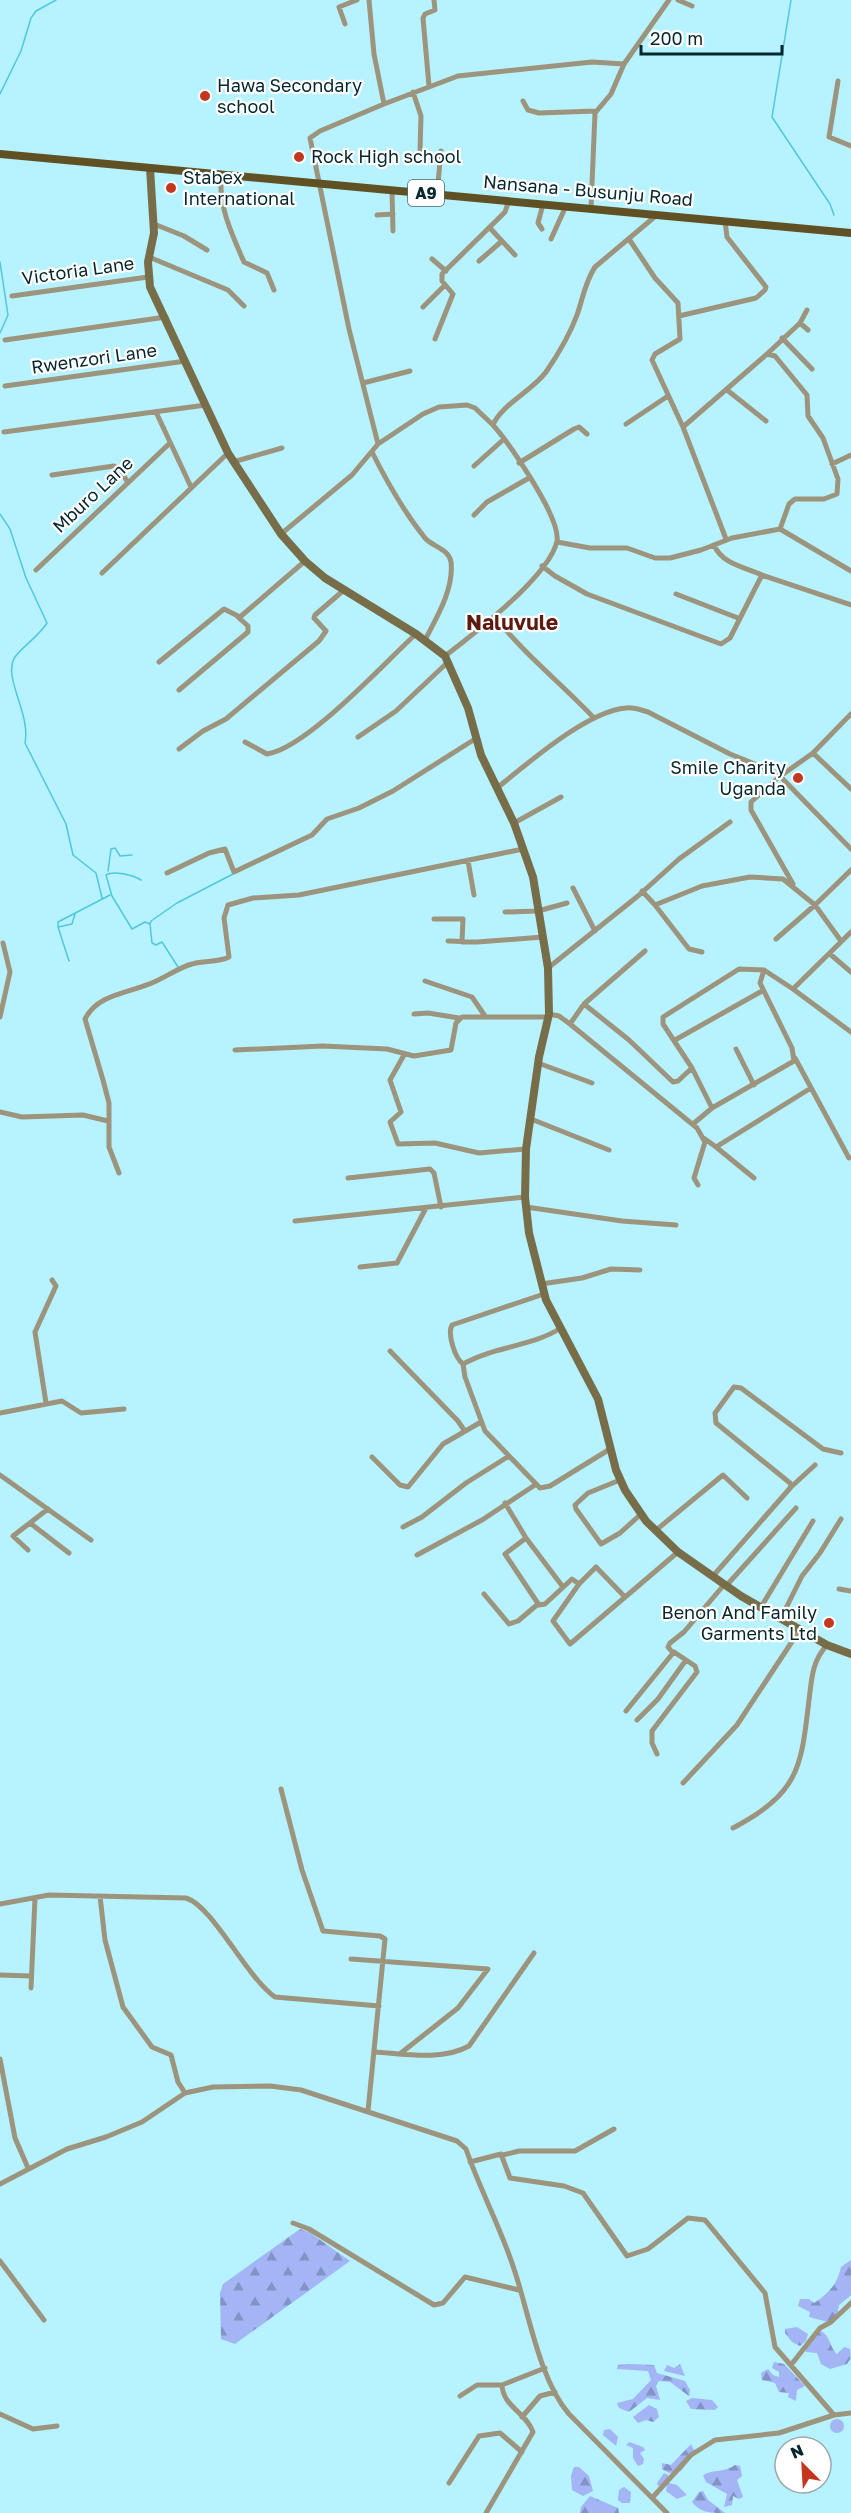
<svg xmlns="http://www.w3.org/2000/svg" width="851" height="2513" viewBox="0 0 851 2513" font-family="'Golos Text',sans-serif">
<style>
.forest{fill:url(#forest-firs)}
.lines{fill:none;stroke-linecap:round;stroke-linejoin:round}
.stream{stroke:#4fc8df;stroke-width:1.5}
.street{stroke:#9c947c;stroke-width:5}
.secondary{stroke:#786d49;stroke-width:8}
.primary{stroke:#5f5123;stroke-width:8}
.poi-dot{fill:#c3371f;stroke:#fff;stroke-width:2}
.labels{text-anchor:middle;stroke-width:4.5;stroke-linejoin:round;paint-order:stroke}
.shield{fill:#fff;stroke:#50686c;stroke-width:1.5}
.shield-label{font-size:16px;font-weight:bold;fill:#05272d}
.poi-label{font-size:18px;fill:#05272d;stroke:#fff;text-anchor:start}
.street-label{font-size:18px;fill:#05272d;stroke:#fff}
.quarter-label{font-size:21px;font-weight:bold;fill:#5d1a0f;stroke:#fff}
</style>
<defs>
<pattern id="forest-firs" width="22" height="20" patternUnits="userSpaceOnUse" patternTransform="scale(1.5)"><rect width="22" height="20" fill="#a3b5f4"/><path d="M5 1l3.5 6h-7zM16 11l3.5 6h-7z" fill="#8393c6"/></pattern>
</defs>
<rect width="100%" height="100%" fill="#b6f2ff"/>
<path class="forest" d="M300 2229 309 2232 350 2261 235 2344 221 2339 220 2293 223 2284Z
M851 2260V2295L839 2305 836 2320 832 2323 809 2317 810 2312 798 2306 800 2299H809L814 2303C829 2293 837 2285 841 2267Z
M797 2327 808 2334 806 2341 800 2346 792 2342 785 2333V2329Z
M820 2331C831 2335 829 2347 837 2354L844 2347 850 2349 851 2358 847 2364 830 2369 821 2364 817 2353 806 2352V2348Z
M774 2362 784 2364 805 2386 797 2390 796 2401 788 2397 789 2393 779 2392 775 2383 762 2380 761 2373 768 2369 773 2375 779 2377V2372L772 2368Z
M628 2364 654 2365 657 2373 685 2381 690 2390 689 2396 670 2382 659 2381 656 2386 660 2400 647 2398 629 2412 619 2408 617 2403 633 2399 651 2380 648 2371 617 2369 618 2365Z
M680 2364 685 2376 664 2371 667 2365 674 2368Z
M692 2398 712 2400 718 2407 715 2410 691 2409 686 2401Z
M649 2405 657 2409 659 2417 653 2422 646 2420 638 2423 633 2417Z
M830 2426a7 7 0 1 1 14 0a7 7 0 1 1-14 0Z
M610 2429 618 2437 616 2446 603 2435 604 2430Z
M629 2442 643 2447 645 2450 640 2453 644 2459 643 2464 638 2466 633 2458V2448L626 2445Z
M691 2444 695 2452 681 2471 669 2473 662 2469V2463L671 2465Z
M735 2465 740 2466 742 2476 737 2480 743 2497 739 2499 733 2496 732 2505 724 2507 727 2494 706 2482 703 2475C714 2469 724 2473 735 2465Z
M574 2467H579L589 2476 593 2491 583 2496 572 2490 571 2476Z
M664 2473 668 2475V2483L677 2485 687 2495 677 2499 666 2491 667 2485 658 2486 657 2483Z
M624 2487 631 2492 630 2503H622L618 2500 619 2490Z
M703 2491 708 2500 725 2513C710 2513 701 2513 692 2502L699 2492Z
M590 2496 618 2508 619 2513H580L581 2507Z"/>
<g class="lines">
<path class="stream" d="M791 0 772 117 830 204 834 215
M0 94 21 51 31 18 36 11 56 0
M0 262 8 315 0 333
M0 514 10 529 26 578 47 623C38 637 23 646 15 657 2 677 31 713 25 743L66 824 73 855 96 873 102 898
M108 871 111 849 115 848 120 856 132 855
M141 880C133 875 113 870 106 875L112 896 132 929 145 922 150 924 151 921 177 903 233 874
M150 924 152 943 156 945 162 942 178 967
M58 927V922L110 895
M69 961 58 927 72 924 75 914"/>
<path class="street" d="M369 0 374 54 384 104
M678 0 692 6
M345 24 339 7 357 0
M838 81 829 137 851 146
M429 86 423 18 425 14 435 10 434 0
M413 92 421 116 420 151
M523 101 528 110 539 113 596 111
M221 175C219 208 231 232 244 262L267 273 274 290
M392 190 393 231
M437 194 441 151
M591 208 595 113 611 94 624 64 669 0
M377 215 393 214
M154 224 184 236 207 250
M490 228 515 255
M542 229 538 223 543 204
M551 239 566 206
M629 239 655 278 678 303 680 339 655 354 652 360 683 427 726 539
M149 257 228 290 244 306
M432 259 446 271
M479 261 502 241
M12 296 148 277
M423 307 445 285
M679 316 756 298 765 290 766 287 727 237 725 221
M800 323 808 330
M782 338 812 369
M435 339 453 294 442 281V274L505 212 509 200
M5 340 166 317
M363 383 410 371
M5 386 186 361
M727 390 766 421
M156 412 191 487
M626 424 668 396
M683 427 767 354 800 323 807 310
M4 432 206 405
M378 444 349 329 310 138 320 131 384 104 458 76 592 62 624 64
M372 452C387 482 404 512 425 538 433 547 449 549 451 562 454 589 437 617 425 640
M233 462 282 448
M519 463 574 429 579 427 587 434
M832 464 851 455
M474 466 504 439
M52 475 114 466 120 469 128 483
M474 515 487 502 529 478
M780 529 851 571
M281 534 352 475 378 444 423 414 439 407 467 405 475 408 493 425
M557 542 590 548H627L655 558H670L701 550 732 538 780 529 789 504 795 499H824L837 494 838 479 823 438 808 416 807 395 775 356 767 354
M714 545C722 564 744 567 762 575
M542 566 555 576 587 594 721 644 730 638 762 575 851 605
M36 570 170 443
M102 573 228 453
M676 594 738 618
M495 617C524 654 562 684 594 718
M445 656C474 634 550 575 557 541 561 518 509 443 493 425 501 405 532 391 546 372 557 356 570 334 577 315 583 298 585 282 595 267L658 214
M159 662 224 609 240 617 305 561
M179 690 248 632V626L238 617
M358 737 396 711 448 662
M245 742 267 754C307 748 384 663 416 634
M179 749 203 731 226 719 319 641 326 631 314 618 315 615 344 590
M813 753 851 789
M497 788C527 764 587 711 626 708 633 707 641 710 648 712L730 754 777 773 851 849
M514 823 561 797
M468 861 474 895
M167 873 209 853 225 849 234 872 312 835 327 819 359 808 393 791 475 739
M793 884 751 810V802L779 777 813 753 851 714
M573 888 595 931
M642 891 655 905 702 886 750 877 783 879 815 905 851 870
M655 905 689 949 702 952
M505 912 538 911 567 903
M434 919H463L462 942
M851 932 793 989 851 1032
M776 939 815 905 841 941
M448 941 477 942 543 937
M830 954 851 972
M548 968 638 896 679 859 730 822
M425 981 472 997 485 1016
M584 1004 645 951
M414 1014 428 1013 459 1018
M549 1014 559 1016 570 1024 697 1128 705 1142 694 1178 698 1185
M0 1017 10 972 3 943
M570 1024 584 1004 629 1040 673 1082 678 1081 692 1068
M675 1040 762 991
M736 1049 754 1085
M235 1050 323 1046 387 1049 414 1056 451 1050 456 1023 462 1017H546
M404 1055 390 1080 401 1112 390 1122 398 1144 435 1143 479 1153 526 1149
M795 1058 849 1158
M538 1063 592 1083
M712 1108 692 1068 663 1024V1017L739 969 764 970 793 989
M0 1112 22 1117 83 1115 108 1121
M531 1119 609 1150
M693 1124 712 1108 794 1061 792 1048 760 983 764 970
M705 1139 716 1147 811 1088
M716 1147 754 1178
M119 1173 109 1147V1103L103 1080 85 1019C98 993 131 993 154 982 166 977 180 967 192 964 204 960 217 963 229 957L224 918 228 905 253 898 299 895 523 849
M348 1178 430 1169 434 1173 441 1207
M526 1207 622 1221 676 1225
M295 1221 525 1197
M360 1267 397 1263 426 1208
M541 1284 582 1278 611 1269 640 1270
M561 1328C531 1347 495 1346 463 1364L465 1377 485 1431 540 1488 550 1486 610 1449
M390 1351 458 1421 464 1430
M463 1364C455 1358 447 1334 452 1325L544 1294
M46 1403 35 1332 56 1286 52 1280
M0 1413 62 1401 81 1413 124 1409
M372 1457 400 1485 408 1487 443 1444 481 1422
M0 1475 91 1540
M620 1480 588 1493 575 1505 576 1509 601 1544 620 1533 640 1515
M791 1487 815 1465
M505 1503 526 1538 505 1554 539 1605 545 1604 572 1579 579 1584 596 1567 624 1596
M30 1523 69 1553
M403 1527 422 1517 466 1483 509 1456
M655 1531 723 1475 747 1498
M526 1538 563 1587
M28 1550 13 1536 48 1509
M417 1555 482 1520 535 1485
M713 1576 791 1487 790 1483 716 1423 715 1413 734 1387 741 1388 823 1449 841 1453
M579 1584 553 1621 570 1644 678 1552
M726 1586 796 1508
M839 1589 851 1591
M484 1594 509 1624 518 1621 538 1604
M761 1607 813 1521
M781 1618 802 1576 820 1553 841 1519
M626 1711 673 1653 668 1647 670 1643 684 1632 723 1586 721 1583
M637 1720 658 1699 686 1660
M657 1754 652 1743V1731L697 1672 695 1666 674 1652
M683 1783 737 1725 801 1628
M281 1789 302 1870 323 1931 380 1936 385 1939 368 2111
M733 1828C803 1791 801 1764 810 1692 812 1674 814 1659 827 1645
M100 1896 105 1940 123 2007 152 2047 171 2055 178 2082 185 2093
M0 1904 49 1895 186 1898C213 1906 246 1977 275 1997L379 2006
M351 1959 488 1969 458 2008 401 2053
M0 1975 31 1976
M31 1988 35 1898
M375 2052C405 2054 442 2061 469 2046L534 1953
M0 2059 15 2138 28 2168
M503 2155 519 2151H575L614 2129
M470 2162 501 2154 510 2178 564 2186 583 2193 627 2256 648 2249 688 2218 705 2220 765 2293 775 2347 834 2415
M0 2184 67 2149 106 2137 142 2122 185 2093 213 2087 270 2086 301 2090 457 2141 466 2149C480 2190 501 2228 514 2269 529 2313 539 2379 569 2414L667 2513
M293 2223 309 2229 434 2305 443 2303 465 2277 519 2290
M0 2261 44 2320
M791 2365 820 2328 831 2322 851 2303
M460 2396 477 2385H502
M0 2414 33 2429 57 2426
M522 2417 540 2396 555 2392
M449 2483 479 2436 500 2433 522 2452
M652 2498 691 2455 715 2440 779 2433 834 2415 851 2413
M486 2513 533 2432C527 2413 503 2407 502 2385L545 2368"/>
<path class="secondary" d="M150 168 154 233 148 262 150 287 228 453 281 534 305 561 325 578 416 634 445 656 468 708 481 755 514 823 533 877 548 968 549 1014 539 1057 526 1149 525 1197 529 1233 546 1300 598 1399 616 1470 625 1490 646 1521 678 1552 741 1596 827 1645 851 1654"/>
<path class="primary" d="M0 154 851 233"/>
</g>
<g class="poi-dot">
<circle cx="205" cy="96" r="6"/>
<circle cx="299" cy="157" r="6"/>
<circle cx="171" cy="188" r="6"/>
<circle cx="798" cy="778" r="6"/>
<circle cx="829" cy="1623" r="6"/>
</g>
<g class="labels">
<rect class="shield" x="408" y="180" width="36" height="26" rx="4.5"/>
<g class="shield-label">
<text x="426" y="199">A9</text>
</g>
<g class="poi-label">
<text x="217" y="92">Hawa Secondary<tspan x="217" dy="21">school</tspan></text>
<text x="311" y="163">Rock High school</text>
<text x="183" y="184">Stabex<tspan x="183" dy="21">International</tspan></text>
<text x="786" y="774" text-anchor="end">Smile Charity<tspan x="786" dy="21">Uganda</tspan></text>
<text x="817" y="1619" text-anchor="end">Benon And Family<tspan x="817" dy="21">Garments Ltd</tspan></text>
</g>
<g class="street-label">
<text transform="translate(588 191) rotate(5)" y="6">Nansana - Busunju Road</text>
<text transform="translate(78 271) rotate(-8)" y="6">Victoria Lane</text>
<text transform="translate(94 359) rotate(-8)" y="6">Rwenzori Lane</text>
<text transform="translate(93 495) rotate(-43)" y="6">Mburo Lane</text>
</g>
<g class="quarter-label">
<text x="512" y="630">Naluvule</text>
</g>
</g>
<g transform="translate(803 2465) rotate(336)"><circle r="28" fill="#ffffff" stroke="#9ba9ab" stroke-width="1.5"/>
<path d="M0-4.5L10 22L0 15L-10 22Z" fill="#c3371f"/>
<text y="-9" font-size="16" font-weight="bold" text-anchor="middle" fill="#05272d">N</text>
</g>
<path d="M641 45v9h141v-9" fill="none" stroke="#05272d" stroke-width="3"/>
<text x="650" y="45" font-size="18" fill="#05272d" stroke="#ffffff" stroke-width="4.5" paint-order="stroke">200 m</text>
</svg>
